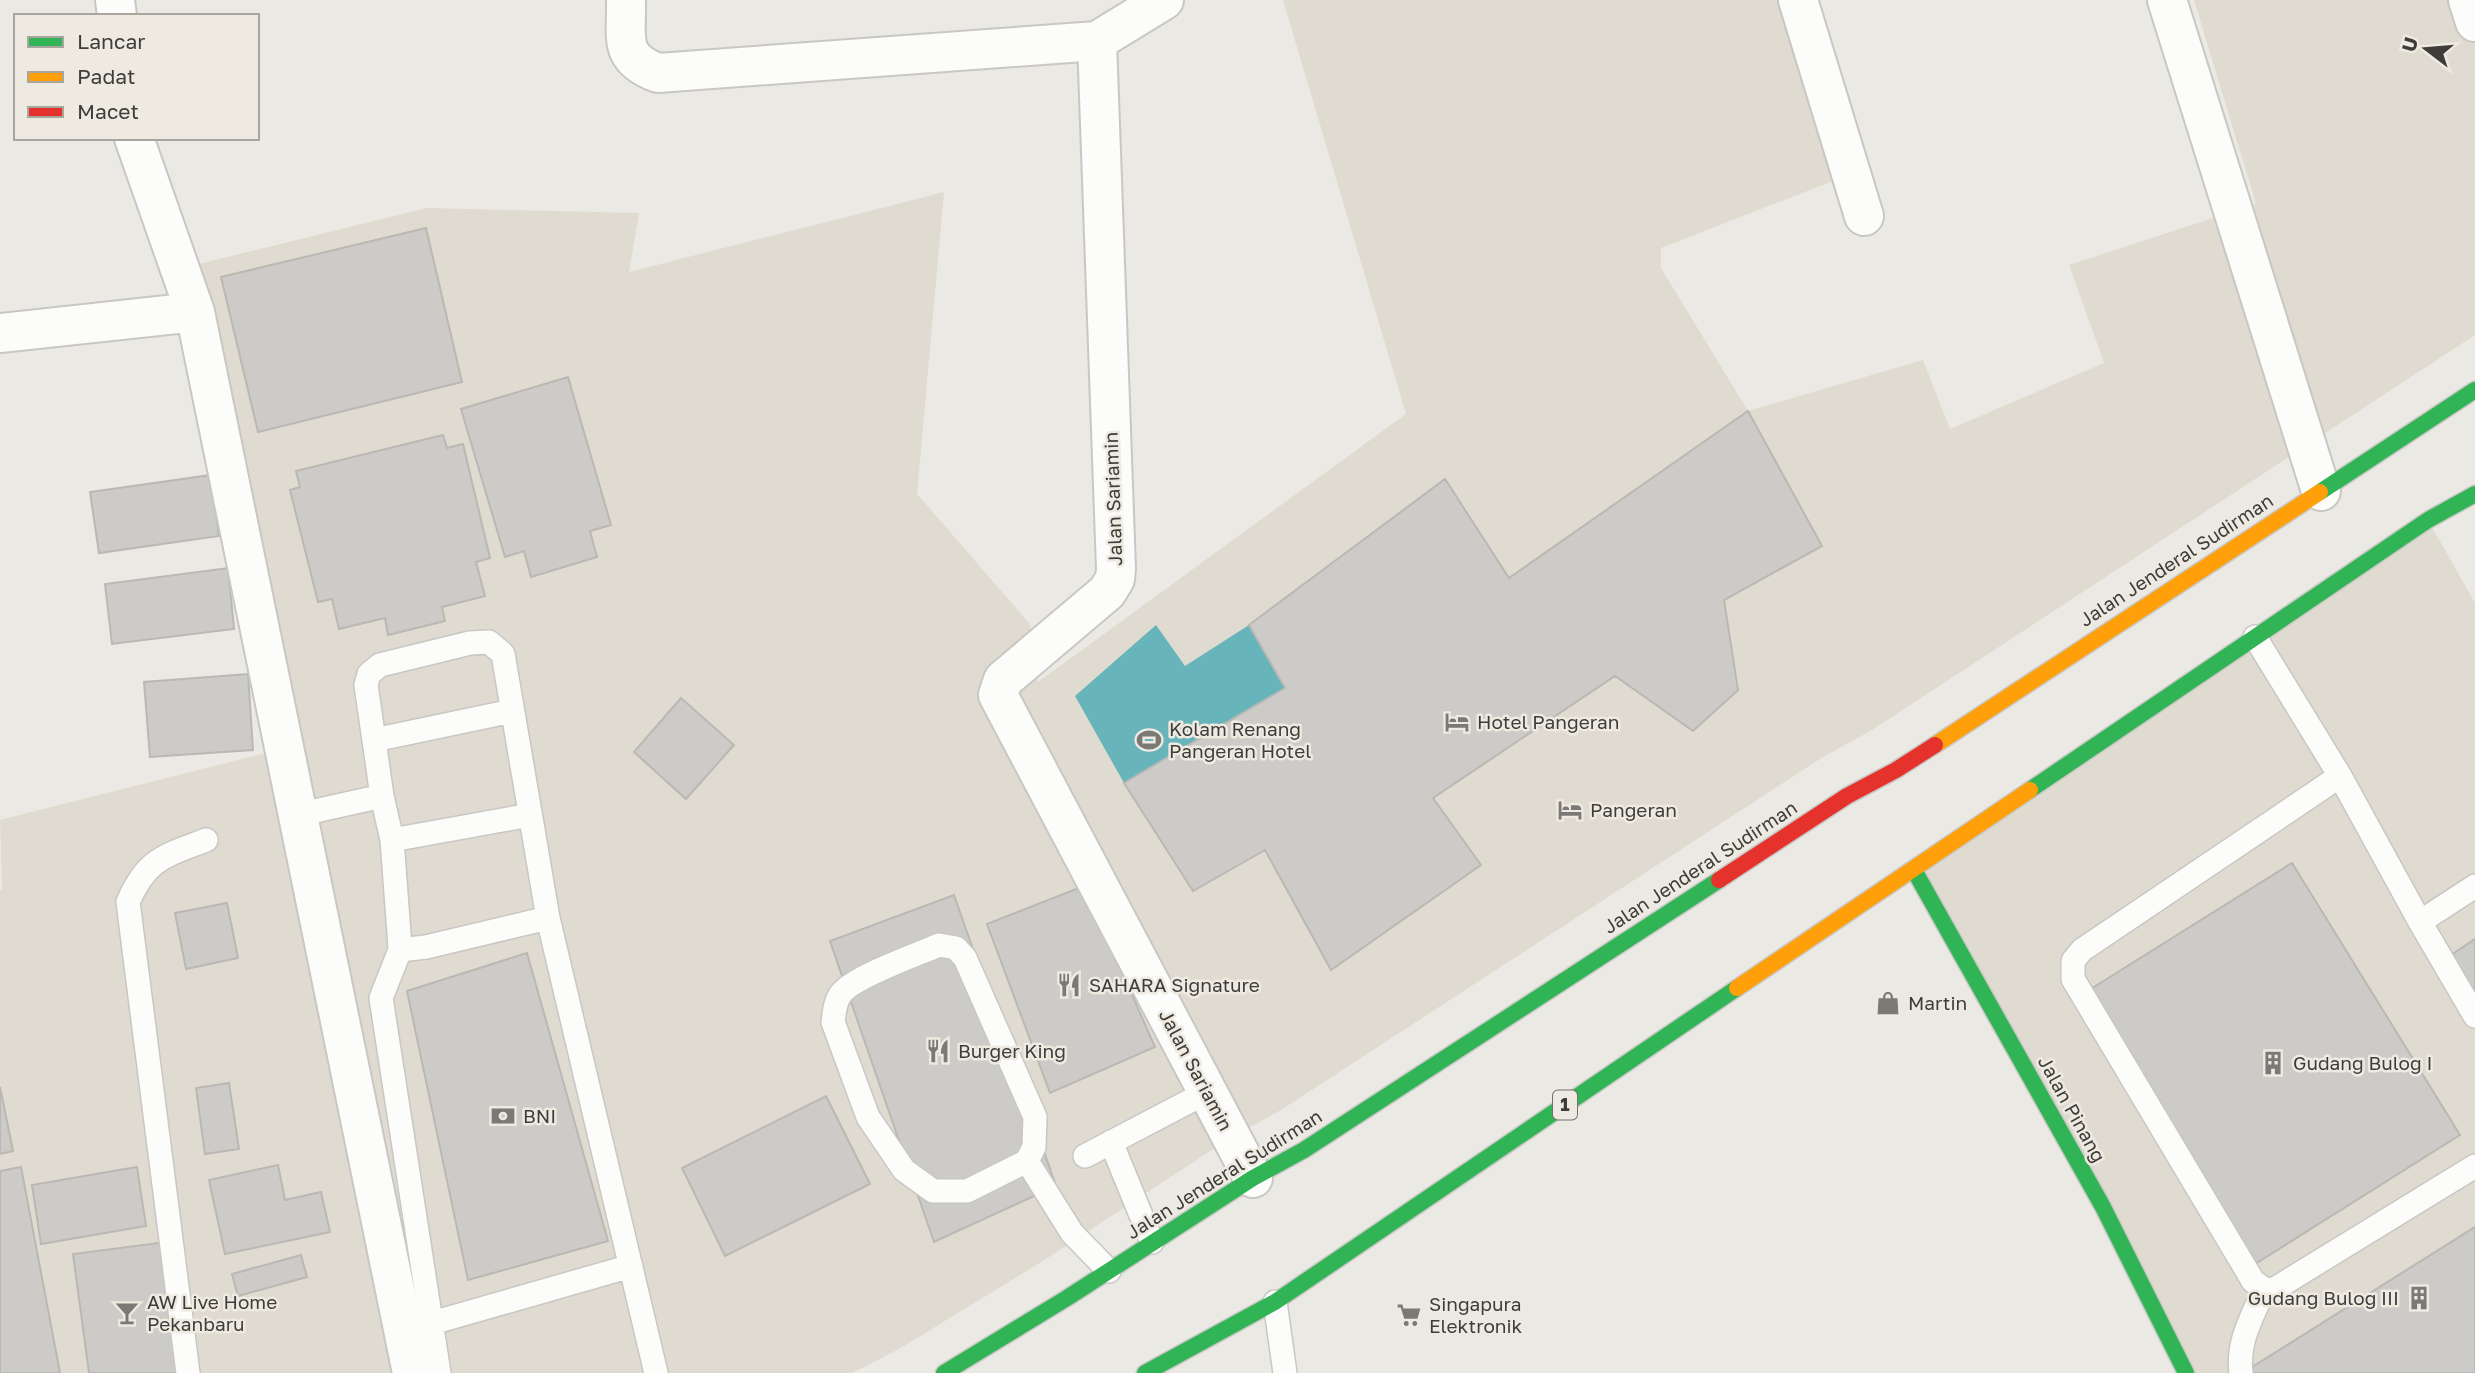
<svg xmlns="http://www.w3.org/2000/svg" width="2475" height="1373" viewBox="0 0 2475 1373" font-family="'Golos Text',sans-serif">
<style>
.built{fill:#e0dbd0}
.water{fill:#67b4bb}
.building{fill:#cdcbc7;stroke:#bab8b4;stroke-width:2}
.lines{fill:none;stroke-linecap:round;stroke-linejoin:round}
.lane-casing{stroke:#c9c7c4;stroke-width:26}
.street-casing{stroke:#c9c7c4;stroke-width:42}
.fast-casing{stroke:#c9c7c4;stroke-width:19}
.slow-casing{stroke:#c9c7c4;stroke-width:19}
.jam-casing{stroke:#c9c7c4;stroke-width:19}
.lane{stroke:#fcfcfb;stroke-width:23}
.street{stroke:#fcfcfb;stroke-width:38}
.fast{stroke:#30b455;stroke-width:16}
.slow{stroke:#ff9f0a;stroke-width:16}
.jam{stroke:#e5322d;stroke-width:16}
.labels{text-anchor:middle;stroke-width:5;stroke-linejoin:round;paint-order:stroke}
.shield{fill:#eeeae1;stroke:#73716b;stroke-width:2}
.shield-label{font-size:18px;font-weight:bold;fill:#3e3d39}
.street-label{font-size:19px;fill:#3e3d39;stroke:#eeeae1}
.poi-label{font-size:19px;fill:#3e3d39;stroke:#eeeae1;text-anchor:start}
</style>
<rect width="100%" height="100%" fill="#ebe9e4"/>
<path class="built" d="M1283 0H1782L1838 179 1661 248V268L1748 411 1923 360 1950 429 2104 363 2069 265 2256 204 2194 0H2469L2475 15V335L1872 730 1823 757 1281 1110 1230 1138 1043 1261 899 1349 852 1373H0V890L2 889 0 820 298 745 191 266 426 208 639 213 629 272 944 192 917 494 1030 624 1038 682 1406 414Z
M2428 520 2475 603V1373H2181L1914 870Z"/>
<path class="water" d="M1156 625 1185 666 1249 625 1285 688 1124 783 1075 696Z"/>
<path class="building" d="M426 228 462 382 258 432 221 277Z
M568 377 611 525 590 531 597 557 531 577 524 551 505 557 461 409Z
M1748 411 1822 546 1724 600 1738 690 1693 731 1615 676 1433 798 1481 865 1331 970 1265 850 1193 891 1124 783 1285 688 1249 625 1445 479 1509 578Z
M443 435 447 448 463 444 490 558 476 562 485 596 442 607 445 621 388 635 385 618 339 629 332 599 318 602 290 490 300 487 296 471Z
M211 475 219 536 99 553 90 492Z
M228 568 234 629 112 644 105 584Z
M248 674 253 750 150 757 144 682Z
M681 698 734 745 686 799 634 752Z
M2292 863 2460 1135 2255 1264 2086 992Z
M1084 886 1155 1047 1050 1093 987 924Z
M954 895 1056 1186 934 1242 830 941Z
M227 903 238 958 186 969 175 913Z
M2475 939V998L2448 957Z
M527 953 608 1241 468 1280 407 991Z
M229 1083 239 1149 205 1154 196 1088Z
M0 1087 13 1151 0 1154Z
M826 1096 870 1184 725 1256 682 1168Z
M278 1165 285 1200 321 1192 330 1232 225 1254 209 1180Z
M21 1167 60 1373H0V1171Z
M137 1167 146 1226 41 1244 32 1185Z
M2475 1227V1373H2252L2249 1369Z
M166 1242 180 1373H89L73 1254Z
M301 1255 307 1277 238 1296 232 1274Z"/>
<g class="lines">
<g class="lane-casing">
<path id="lane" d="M2255 637 2340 776 2420 922 2475 1016
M374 740 512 711
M2340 776 2082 950 2073 961V979L2253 1281 2264 1289 2273 1290 2475 1166
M297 815 382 796
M392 840 530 815
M2420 922 2475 886
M939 945 956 948 965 958 1035 1117 1034 1147 1027 1161 967 1191H933L904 1170 868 1117 833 1022C834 1013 835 1003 840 995 852 977 917 955 939 945Z
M400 950 426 947 548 918
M1111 1142 1152 1242
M1085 1156 1207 1092
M1027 1161 1072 1233 1109 1271
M1275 1302 1285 1373
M432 1323 631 1266
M188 1373 128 902C147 858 165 856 206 840
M439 1373 381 998 400 950 399 933 392 840 382 796 366 685 369 674 380 665 470 643 489 642 503 654 548 918 656 1373
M2241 1373C2237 1341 2252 1318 2264 1289"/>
</g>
<g class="street-casing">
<path id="street" d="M115 0 117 16
M626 0C627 37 617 58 658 73L1097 41 1164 0
M1798 0 1864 216
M2167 0 2321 491
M2468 0 2475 22
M1097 41 1116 569 1115 579 1107 592 1003 680 998 695 1253 1178
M134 138 195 312
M0 333 195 312 412 1373"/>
</g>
<g class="fast-casing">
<path id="fast" d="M2320 492 2475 390
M2030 790 2428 520 2475 494
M1914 870 2103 1207 2186 1373
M944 1373 1067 1298 1253 1178 1304 1150 1719 880
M1145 1373 1275 1302 1737 988"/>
</g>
<g class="slow-casing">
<path id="slow" d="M1935 745 2320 492
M1737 988 2030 790"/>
</g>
<g class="jam-casing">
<path id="jam" d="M1719 880 1847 796 1896 770 1935 745"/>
</g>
<use href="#lane" class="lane"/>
<use href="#street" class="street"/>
<use href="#fast" class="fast"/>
<use href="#slow" class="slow"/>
<use href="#jam" class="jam"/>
</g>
<defs>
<g id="hotel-bare" transform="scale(1.89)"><path d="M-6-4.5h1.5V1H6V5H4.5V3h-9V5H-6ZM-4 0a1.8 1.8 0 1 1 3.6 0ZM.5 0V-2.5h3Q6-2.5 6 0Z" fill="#7b7975" stroke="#eeeae1" stroke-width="2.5" paint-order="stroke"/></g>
<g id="stadium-bare" transform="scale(1.89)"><path d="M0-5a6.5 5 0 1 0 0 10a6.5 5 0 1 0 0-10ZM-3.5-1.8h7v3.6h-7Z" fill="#7b7975" stroke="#eeeae1" stroke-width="2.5" paint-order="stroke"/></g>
<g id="restaurant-bare" transform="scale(1.89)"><path d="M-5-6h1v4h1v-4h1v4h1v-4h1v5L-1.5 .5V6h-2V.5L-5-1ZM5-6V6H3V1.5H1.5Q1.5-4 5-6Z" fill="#7b7975" stroke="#eeeae1" stroke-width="2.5" paint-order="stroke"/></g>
<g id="shop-bare" transform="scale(1.89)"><path d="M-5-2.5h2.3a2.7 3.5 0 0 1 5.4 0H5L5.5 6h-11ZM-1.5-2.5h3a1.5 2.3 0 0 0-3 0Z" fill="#7b7975" stroke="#eeeae1" stroke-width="2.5" paint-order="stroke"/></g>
<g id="building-bare" transform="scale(1.89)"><path d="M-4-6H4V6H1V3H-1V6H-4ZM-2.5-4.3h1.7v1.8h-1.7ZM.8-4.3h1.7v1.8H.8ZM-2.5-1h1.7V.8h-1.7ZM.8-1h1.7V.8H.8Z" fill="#7b7975" stroke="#eeeae1" stroke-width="2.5" paint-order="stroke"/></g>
<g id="bank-bare" transform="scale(1.89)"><path d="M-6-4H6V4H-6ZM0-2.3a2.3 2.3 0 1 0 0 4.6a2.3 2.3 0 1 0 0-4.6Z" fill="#7b7975" stroke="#eeeae1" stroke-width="2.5" paint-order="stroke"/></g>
<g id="bar-bare" transform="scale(1.89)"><path d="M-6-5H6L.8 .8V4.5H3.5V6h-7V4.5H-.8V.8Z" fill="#7b7975" stroke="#eeeae1" stroke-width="2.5" paint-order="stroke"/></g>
<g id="supermarket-bare" transform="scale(1.89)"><path d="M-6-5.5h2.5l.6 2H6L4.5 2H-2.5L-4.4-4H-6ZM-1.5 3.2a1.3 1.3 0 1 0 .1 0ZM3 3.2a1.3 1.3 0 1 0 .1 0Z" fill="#7b7975" stroke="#eeeae1" stroke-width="2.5" paint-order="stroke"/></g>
</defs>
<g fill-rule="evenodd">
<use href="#hotel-bare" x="1457" y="722"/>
<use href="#stadium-bare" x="1149" y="740"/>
<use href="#hotel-bare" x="1570" y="810"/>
<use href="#restaurant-bare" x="1069" y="985"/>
<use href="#shop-bare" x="1888" y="1003"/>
<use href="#restaurant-bare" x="938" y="1051"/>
<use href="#building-bare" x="2273" y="1063"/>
<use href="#bank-bare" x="503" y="1116"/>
<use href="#building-bare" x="2419" y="1298"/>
<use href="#bar-bare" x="127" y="1313"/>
<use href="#supermarket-bare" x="1409" y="1315"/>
</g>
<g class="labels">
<rect class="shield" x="1553" y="1090.5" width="24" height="29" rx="5"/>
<g class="shield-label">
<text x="1565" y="1111">1</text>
</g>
<g class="street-label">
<text transform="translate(1113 499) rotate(-92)" y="7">Jalan Sariamin</text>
<text transform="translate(2176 560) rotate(-33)" y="7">Jalan Jenderal Sudirman</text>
<text transform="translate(1700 867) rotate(-33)" y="7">Jalan Jenderal Sudirman</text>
<text transform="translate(1196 1070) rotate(62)" y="7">Jalan Sariamin</text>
<text transform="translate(2072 1109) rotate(61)" y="7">Jalan Pinang</text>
<text transform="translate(1224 1174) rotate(-32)" y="7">Jalan Jenderal Sudirman</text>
</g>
<g class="poi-label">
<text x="1477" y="729">Hotel Pangeran</text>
<text x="1169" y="736">Kolam Renang<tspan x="1169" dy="22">Pangeran Hotel</tspan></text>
<text x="1590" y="817">Pangeran</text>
<text x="1089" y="992">SAHARA Signature</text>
<text x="1908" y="1010">Martin</text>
<text x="958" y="1058">Burger King</text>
<text x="2293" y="1070">Gudang Bulog I</text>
<text x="523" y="1123">BNI</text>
<text x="2399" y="1305" text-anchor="end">Gudang Bulog III</text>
<text x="147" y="1309">AW Live Home<tspan x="147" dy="22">Pekanbaru</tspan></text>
<text x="1429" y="1311">Singapura<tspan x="1429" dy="22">Elektronik</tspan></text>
</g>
</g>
<rect x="14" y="14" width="245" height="126" fill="#eeeae1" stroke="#a8a59e" stroke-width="2"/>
<rect x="28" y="37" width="35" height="10" fill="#30b455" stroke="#a8a59e" stroke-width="2"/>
<text x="77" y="49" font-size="21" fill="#3e3d39">Lancar</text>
<rect x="28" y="72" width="35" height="10" fill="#ff9f0a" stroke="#a8a59e" stroke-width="2"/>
<text x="77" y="84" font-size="21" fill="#3e3d39">Padat</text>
<rect x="28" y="107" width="35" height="10" fill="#e5322d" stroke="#a8a59e" stroke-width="2"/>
<text x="77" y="119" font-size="21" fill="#3e3d39">Macet</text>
<g transform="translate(2426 49) rotate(286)" stroke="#eeeae1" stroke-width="5" paint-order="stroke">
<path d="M0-5L12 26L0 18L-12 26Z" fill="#3e3d39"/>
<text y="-10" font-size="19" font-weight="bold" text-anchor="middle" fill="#3e3d39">U</text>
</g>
</svg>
